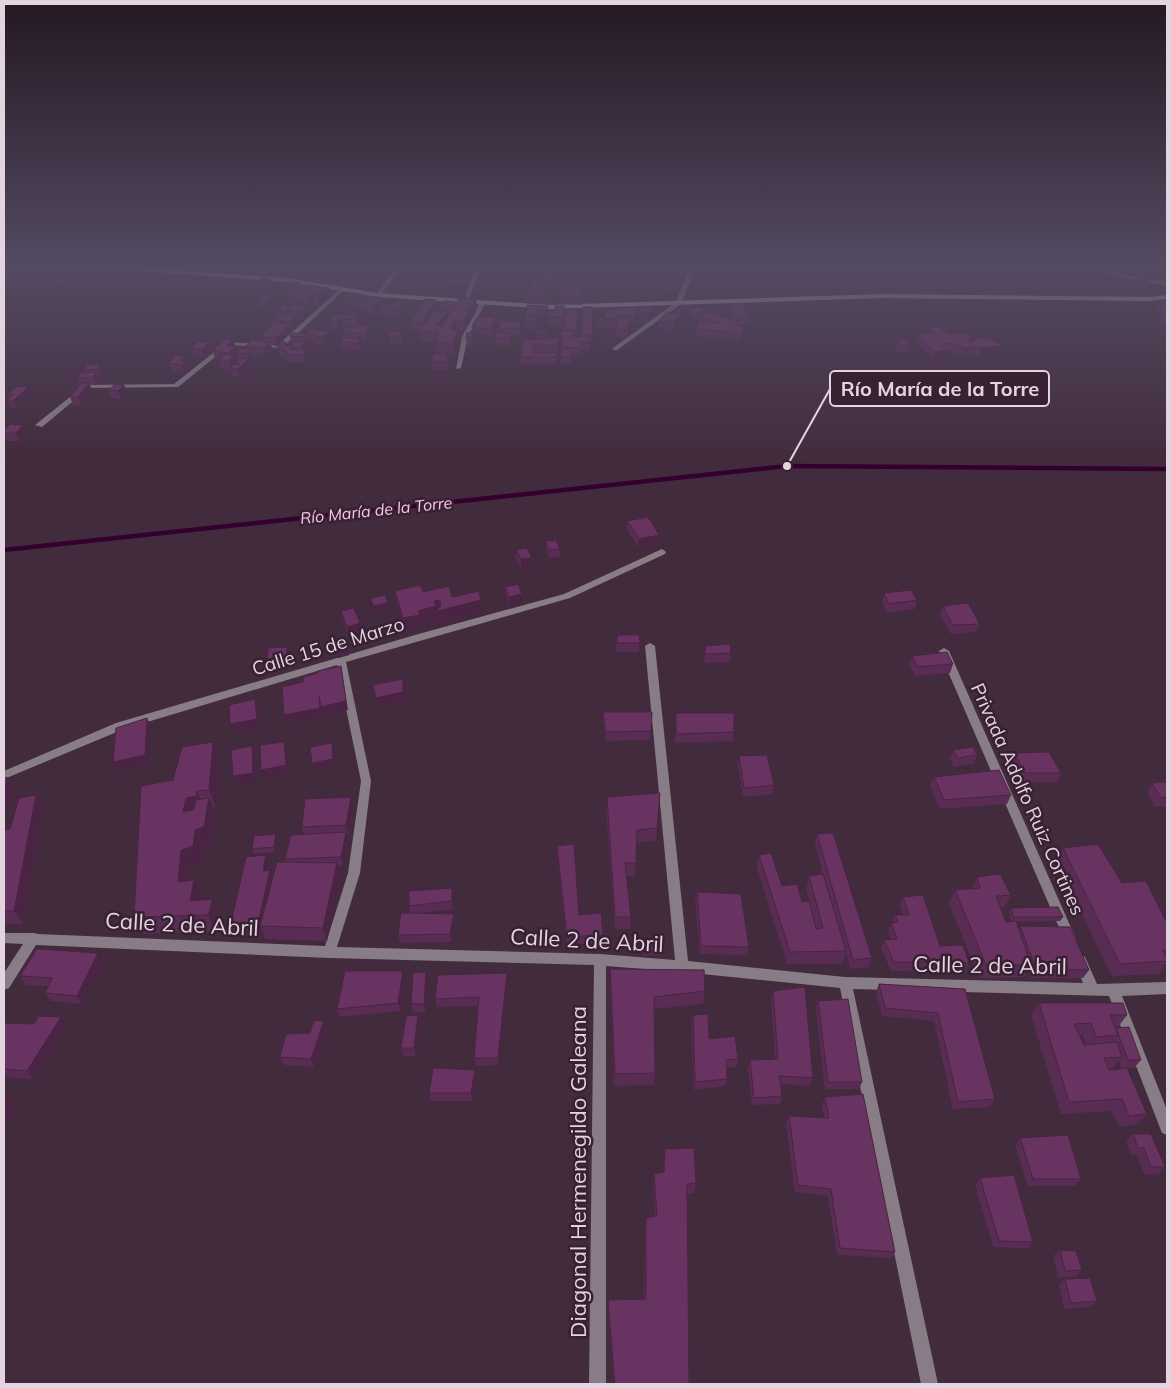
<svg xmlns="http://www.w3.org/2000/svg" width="1171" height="1388" viewBox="0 0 1171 1388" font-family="Mulish,sans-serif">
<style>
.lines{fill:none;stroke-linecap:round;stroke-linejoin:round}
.stream{stroke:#34012e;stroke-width:4.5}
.minor{fill:#887c86;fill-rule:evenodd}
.secondary{fill:#b8a5b4;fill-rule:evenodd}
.wall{fill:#592c53;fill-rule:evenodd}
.shaded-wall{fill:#492443}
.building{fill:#683360;stroke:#492443}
.labels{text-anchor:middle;stroke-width:5;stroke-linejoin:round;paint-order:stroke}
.far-water-label{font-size:16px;font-style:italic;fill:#f8c6ed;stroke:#372133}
.street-label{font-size:19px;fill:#e3d4e0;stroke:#372133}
.near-street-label{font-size:22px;fill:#e3d4e0;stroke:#372133}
.leader{fill:none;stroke:#e3d4e0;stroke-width:2}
.callout-dot{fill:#e3d4e0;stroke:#372133;stroke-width:2}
.callout{fill:#372133;stroke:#e3d4e0;stroke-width:2}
.callout-label{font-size:20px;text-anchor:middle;font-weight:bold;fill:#e3d4e0}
</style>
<rect width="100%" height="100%" fill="#422b3d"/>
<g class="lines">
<path class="stream" d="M4 550 787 466 1167 469"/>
<path class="minor" d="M399 264H405L380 296H376V294Z
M481 264H487L479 273 468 302 463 303 473 273Z
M692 264H698L680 305 617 350H613V348L675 303Z
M1082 264H1090L1112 272 1167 282V286L1109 274Z
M342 287 344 288V290L282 348 230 345 178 387 89 388 42 427 35 425 85 385 174 384 227 342 278 345Z
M482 301 485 303 468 337 461 368 456 369 462 337 479 303Z
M662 549 666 552 665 554 570 598 346 662 371 781 360 873 337 947 600 954 675 960 645 646 650 643 655 646 688 961 845 977 1083 983 1074 961 1075 957 1080 955 1085 957 1097 984 1167 982V994L1122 996 1167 1110V1135L1162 1133 1109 996 853 989 938 1384H921L840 988 682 972 606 966V1384H589L594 965 329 958 36 945 9 988 4 990V973L23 944 4 943V933H34L38 934 325 946 348 873 361 781 337 665 124 729 4 779V771L116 723 415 635 564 594Z
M944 648 949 651 1076 939 1074 943 1070 944 1066 943 1064 939 939 651Z"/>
<path class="secondary" d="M73 264H94L287 278 378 293 549 305 882 294 1151 297 1167 295V299L1151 301 882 298 549 309 378 297 287 282 76 266Z"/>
</g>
<path class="wall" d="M82 264 84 271 80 276H75L76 279 70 284H58L56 277 66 271 65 269Z
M218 264H232L233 266 230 270H220Z
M263 264H274L275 268 270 275 262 274 260 267Z
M430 264H480V268L431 271Z
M491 264 492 270 489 274H482V267Z
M704 265H740L739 275H736V278L734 280H728L738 291 734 292 733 296H722L718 290 719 282 720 280H727L706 278V272H704Z
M341 266 342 273 336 277 331 276V278L323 284 308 281 306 274 318 269V267Z
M554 270V278L552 290V295L550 299 543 298 542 304H527V296L542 277 541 282H543Z
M794 270 793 277 790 281 783 280 784 273Z
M1085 273 1107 274 1104 281 1099 283 1082 281Z
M414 274 466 277 467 284 416 288Z
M762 274 761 277 770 279V286L767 288 756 286V283H750L751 276Z
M262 278 272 286 268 289H260L258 282Z
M1150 279 1147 286 1144 289 1136 287 1138 280Z
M1105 282 1132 288 1129 295H1108L1102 289Z
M627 283 642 289V296L628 297Z
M258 284 260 292 254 296H244L242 288Z
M301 284 330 295 319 305 315 304 314 301 308 307 309 313 303 319H296L297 324 291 329 292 331 281 342H286L287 346 292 350 291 347 293 344H292L290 336 307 334 331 332 332 340 324 345 317 344 316 341H309L307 344H306V350L309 358 305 363 287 362V360H285V358H281L277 346 271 345 272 349 266 355H250L251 357 249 360 251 366 240 377 232 376 230 369H221L219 362 220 359H215L213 351 235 346 238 354 233 358 235 363 234 364H235V363L239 358 238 353 246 349 245 347 261 341V337L277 323 276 320 280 317V315L277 314 276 307 286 304V303L292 298 284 297 283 290Z
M659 285H674L672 293H658Z
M579 292H582V305L560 304 559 297Z
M362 296 370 299 380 297 382 305 375 314H365L364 308H360V306L358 308 353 307 352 304H350L349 297Z
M258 300 275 302 268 308H260Z
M1159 300H1167V327L1161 326 1156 307Z
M457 303 477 309 465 331H458L459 341 454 354H447L448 370H433L432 362 437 354 436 343 420 342 419 330H410L409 323 436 307 435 309H438Z
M527 305 548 306 549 310 555 311 564 306 563 325H548V316V318H538L537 323H535V329H526L525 322Z
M731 305 750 317 749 324 740 325V326L744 327 743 334 740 340 695 336V329L699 323H698V318H693L690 314H686L684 312V308L704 307 703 312 731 320 730 317Z
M583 307H593L592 342H590V350H582L581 355H572L571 364H560L562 331H563L566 309H577V337L581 336Z
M653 307 652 314 647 322 638 320 639 312Z
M380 308H403L398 316 381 315Z
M638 308V316L635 324 631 323 628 337H615L616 327 598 328V320L604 317Z
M676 308 684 313 683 320 673 331 657 328 658 321 675 312Z
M335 314 357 316 358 323 357 326 367 325 368 332 366 341H361L362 345 360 350 342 349 341 342 343 338V334L356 326H341L339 329H331L330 321Z
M499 321H520V335L510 336V345H495V338L499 333Z
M495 324 491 335H477V333H474V340L473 346H467L466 338 473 333 472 326Z
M929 328 974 342 1001 344 997 354 980 356 967 354 965 357 950 351 948 358 933 359 916 342 917 334H927Z
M401 331 402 343 390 344 389 336Z
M536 331H547V338H559V345L558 353H557L556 364H521V357L537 339Z
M898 340 909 345 907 353 897 352 896 347Z
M209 342 211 349 204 357H194L191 349Z
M171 357H185L188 369 184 373 171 371 168 363 172 360Z
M100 365 103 372 101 377H97L98 380 96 385H90L92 391 81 405H73L70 397 79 385 77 378 85 373 84 370Z
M124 385 127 393 121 399 111 398 109 390Z
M8 394H32L17 409 11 408 7 400 10 398Z
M23 425 26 433 19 441H6L4 435V431Z
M627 521 659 535V544L638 548 627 529Z
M546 541 560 549V557L550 558 546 550Z
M516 550 532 566 522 568 516 559Z
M505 587 523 603 510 606 506 595Z
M395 591 423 592 452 597 482 613 436 625 435 620 421 624 422 629 406 631 397 604Z
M884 593 917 600 915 609 887 613 882 602Z
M943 606 980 624 976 632 951 634 940 615Z
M341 611 360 623 362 632 348 636 343 620Z
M332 640 347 646 349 655 338 658 334 649Z
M616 643H640L639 652H615Z
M706 646 731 653 730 662 704 663Z
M287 647 289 656 288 666 270 667 267 659Z
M912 656 953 664 950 673 915 676 909 665Z
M603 712H652L650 740 606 741 603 721Z
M676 713 734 732 733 741 675 743Z
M953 750 977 755 974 764 954 767 950 759Z
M1015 753 1061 773 1057 782H1020L1011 762Z
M739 756 774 785 772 794 743 797 738 765Z
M220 760 216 807H213L216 815 211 845 203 847 201 864 189 867 188 881 202 897 201 900 213 899 220 916 216 932 143 934 134 917 173 780Z
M934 777 1011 795 1007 804 940 809 930 786Z
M1167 782V806L1155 807 1147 792 1152 783Z
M660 793 656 841 636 843 635 876H626L631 917 630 929H615L606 810 607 797Z
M353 805 349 834H347L348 841 343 865 338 866 341 876 327 941 265 939 262 931 261 937 234 936 230 927 266 855 269 863 268 870 273 877 285 862V859L304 834 302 827Z
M44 808 23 924H4V830L10 829Z
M817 834 872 958 869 967 850 969 846 953 842 964H787L757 868 759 855 782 886 802 902 809 901 806 889 809 876 823 874 815 843Z
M278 838 275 852 253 854 252 849Z
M557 846 579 915 603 935 602 943 567 945 557 855Z
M1063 848 1122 883 1167 923V962L1159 974 1112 976 1056 861Z
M977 877 1011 895 1004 908H1001L1006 922 1011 921 1009 912 1011 908 1063 917 1060 921 1016 922 1019 928 1020 926 1089 970 1083 978H1031L1028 970 1024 977 979 978 949 903 955 890 972 889Z
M697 892 749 947 747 955 700 954 695 901Z
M453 897V909L422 913 455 922 452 942 400 943 398 935 410 913 409 906Z
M903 897 940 946 969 963 965 972 891 971 881 948 884 940 890 939 888 932 895 915H903L900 905Z
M642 940 665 950 664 954 644 956 641 944Z
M104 961 82 1004 51 1001 45 993 48 986 26 985 20 976Z
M610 969 705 991 703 1004 654 1009 655 1073 654 1085 614 1086 610 981Z
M426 972 428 980 426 1012H413L411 1004Z
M405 980 401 1011 339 1017 337 1009Z
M508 981 499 1065 476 1066 474 1058 478 1006 437 1007 435 999Z
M879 984 965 989 995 1099 990 1107 953 1109 934 1021 882 1016 876 992Z
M773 991 813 1078 810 1086 781 1084 782 1096 780 1104 752 1105 748 1068 750 1060 775 1059 771 999Z
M818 1001 862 1082 859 1089H825L816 1009Z
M1039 1003 1127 1015 1118 1027H1114L1115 1029 1116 1028 1141 1060 1134 1068H1121L1119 1061 1112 1069H1109L1147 1114 1136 1125 1119 1127 1112 1111 1061 1114 1031 1015ZM1079 1035H1083L1086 1044 1084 1045Z
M418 1015 420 1024 416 1056H403L401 1048Z
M693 1015 709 1039 738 1059 736 1067 726 1068 727 1079 725 1086 694 1090 691 1023Z
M324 1021 327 1030 314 1067 284 1065 280 1057Z
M4 1023 67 1025 34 1079 4 1077Z
M475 1070 476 1078 473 1101H431L429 1093Z
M825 1097 895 1252 891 1258 837 1255 828 1196 795 1192 786 1123 789 1116 824 1118 822 1105Z
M1133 1134 1165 1167 1158 1174H1144L1137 1155H1131L1126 1141Z
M1020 1138 1081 1179 1074 1186H1028L1015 1146Z
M665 1149 696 1183 694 1193 687 1194 689 1384H614L608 1309V1300L644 1299 645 1228 646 1218 655 1216 653 1185 654 1174 663 1172Z
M980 1178 1033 1242 1027 1249 993 1247 975 1185Z
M1060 1250 1082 1270 1075 1277H1058L1053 1256Z
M1065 1279 1097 1301 1090 1307 1064 1309 1059 1285Z"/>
<path class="shaded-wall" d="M82 264 84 271 80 276 77 269Z
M228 264H232L233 266 230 270Z
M272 264H274L275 268 270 275 269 268Z
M491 264 492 270 489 274V267Z
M341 266 342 273 336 277 335 270Z
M542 269V277L539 289V282Z
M554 270V278L552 290V283Z
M794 270 793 277 790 281 791 274Z
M73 271 76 279 70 284 68 277Z
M330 271 331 278 323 284 322 277Z
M737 271 736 278 734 280 735 273Z
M1107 274 1104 281 1099 283 1102 276Z
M674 278V285L672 293V286Z
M270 279 272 286 268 289 267 282Z
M770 279V286L767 288 768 281Z
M1150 279 1147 286 1144 289 1147 282Z
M258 284 260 292 254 296 253 289Z
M738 284V291L734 292V288L732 285Z
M329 288 330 295 319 305 318 297Z
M552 288V295L550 299V292Z
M543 291V298L542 304 541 297Z
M316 292 317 297H313L314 301 308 307 309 313 303 319 302 312 307 306 306 299Z
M273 294 275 302 268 308 266 301Z
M362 294 363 301H359L360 306 358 308 357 300Z
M380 297 382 305 375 314 373 307Z
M476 298 477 309 465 331 464 320Z
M299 299 301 306 295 311 294 303Z
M436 300V307L423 330 422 323Z
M402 301 403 308 398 316V308Z
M291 305 292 311H288L289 316 285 320 284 312Z
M653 307 652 314 647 322 648 315Z
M638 308V316L635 324 636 316Z
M686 310H690V314H686Z
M448 311 449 322 438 332 436 326Z
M684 313 683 320 673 331V323Z
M296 316 297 324 292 329 290 322Z
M357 316 358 323 357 326 356 319Z
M495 317V324L491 335V328Z
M340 318 341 326 339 329 337 322Z
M631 318V325L628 337V329Z
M455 320 456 331 451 330Z
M290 324 292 331 277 346 276 338Z
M367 325 368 332 366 341 365 333Z
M744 327 743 334 740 340 741 333Z
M458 330 459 341 454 354 453 343Z
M331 332 332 340 324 345 323 337Z
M474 333V340L473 346 472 338Z
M307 334 309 341 307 344 305 337Z
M360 338 362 345 360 350 359 343Z
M233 339 238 354 233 358 235 363 231 369 229 361 230 359 227 346Z
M305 341 307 349 305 353 307 350 309 358 305 363 302 347Z
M209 342 211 349 204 357 202 350Z
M270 342 272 349 266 355 264 348Z
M1001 344 997 354 980 356 982 348Z
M969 347 967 354 965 357 967 349Z
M249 349 251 357 249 360 251 366 240 377 238 369 248 359 247 353Z
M950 350 948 358 933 359 935 352Z
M185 357 188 369 184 373 180 361Z
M100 365 103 372 101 377 98 369Z
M96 372 98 380 96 385 93 377Z
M89 383 92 391 81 405 78 397Z
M124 385 127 393 121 399 118 391Z
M28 387 32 394 17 409 13 401Z
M23 425 26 433 19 441 16 433Z
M659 535V544L638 548 639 539Z
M532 558V566L522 568 521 559Z
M522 594 523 603 510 606 509 597Z
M386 595 388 612 375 615 373 606Z
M440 600 441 610 481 600 482 613 436 625 435 620 421 624 422 629 406 631 403 618 418 611 434 601Z
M360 623 362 632 348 636 347 627Z
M347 646 349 655 338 658 336 650Z
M287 647 289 656 288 666 286 657Z
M341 666 348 710 323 716 322 710V717L287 724 284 715 319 696Z
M403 679 405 688V701L378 707 376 698Z
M255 699 258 708 260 728 233 733 230 724Z
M147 718 151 726 149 764 117 771 113 762Z
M213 742 220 760 216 807 209 790Z
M284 742 287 751 289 774 264 779 261 770Z
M332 743 334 752 335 768 314 771 312 763Z
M252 746 255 755 256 782 237 785 233 776Z
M7 777 13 786 10 808 4 810V799Z
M197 791 204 808 183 812 186 798Z
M36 795 44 808 23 924 14 911Z
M351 797 353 805 349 834 346 825Z
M209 798 216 815 211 845 203 847 201 864 189 867 186 899 178 882 181 850 195 830Z
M346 832 348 841 343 865 341 857Z
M276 834 278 838 275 852 274 847Z
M266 855 269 863 267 879 263 871Z
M337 863 341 876 327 941 323 928Z
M270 870 273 878 260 926 262 931 261 937 257 928Z
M194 880 202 897 198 915 190 901Z
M452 888 453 897V909L452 901Z
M213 899 220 916 216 932 208 915Z
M454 914 455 922 452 942 450 934Z
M98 953 104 961 82 1004 77 996Z
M403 971 405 980 401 1011 398 1003Z
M426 972 428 980 426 1012 424 1004Z
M507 973 508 981 499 1065 498 1058Z
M418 1015 420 1024 416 1056 414 1048Z
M61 1017 67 1025 34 1079 27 1071Z
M324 1021 327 1030 314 1067 311 1059Z
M475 1070 476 1078 473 1101 471 1093Z
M4 1092 16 1105 4 1128Z"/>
<path class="building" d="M70 264H82L77 269H65Z
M263 264H272L269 268 260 267Z
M323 264H326L341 266 335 270 318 267Z
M484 264H491L489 267H482Z
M705 264H725L740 265V268H735L734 270 737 271 735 273 707 271 708 265H704Z
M315 268 330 271 322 277 306 274Z
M542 269 539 282H543L545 270H554L552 283H546L545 288H552L550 292 543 291 541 297 527 296 533 272Z
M787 269 794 270 791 274 784 273Z
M1090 269 1107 274 1102 276 1085 273Z
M62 271H73L68 277H56Z
M464 271 466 277 415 281 414 274Z
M753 273 762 274 760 276H751Z
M758 277 770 279 768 281 757 279Z
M1140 277 1150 279 1147 282 1138 280Z
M262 278 270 279 267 282H258Z
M661 278H674L672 286 659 285Z
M720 280H728L730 282 736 281 738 284 732 285 734 288 723 289 719 282H721Z
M293 282 300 283 299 284 329 288 318 297H313L320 292H316L306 299H299L294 303H286L300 291 283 290Z
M1105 282H1127L1132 288H1110Z
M627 283H641L642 289 628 290Z
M247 284H258L253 289 242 288Z
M579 284 578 292H582V298L559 297 560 291H564L565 285Z
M351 293 362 294 357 300H352L354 297H349Z
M265 294H273L266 301 258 300Z
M362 296 370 297 366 301H359Z
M372 297H380L373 307 364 306Z
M460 298H476L464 320H455L451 330H458L453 343 436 342 438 332 419 331 435 309 448 311 436 326H442Z
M425 299 436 300 422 323H409Z
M1159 300H1167V319H1164Z
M398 301H402L398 308H380L383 304H396Z
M444 301 457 302 449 314H448V311L438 309Z
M280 304 291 305 284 312H279L281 310 280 309 281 308 276 307Z
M743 304 750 317 735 318 730 309H734L731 305Z
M292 305 307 306 302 312 288 311Z
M527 305 548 306 547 311 538 310 536 315H526Z
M555 306H564L563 317H548L549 310 555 311Z
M642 306 653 307 648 315 639 312Z
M583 307H593L592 335H581Z
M704 307 702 313 700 314H693L690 310H686L684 308Z
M606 308H638L636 316 617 315 616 319 598 320V317H604Z
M676 308H681L683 313 678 312Z
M566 309H577V330H563Z
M667 312 684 313 673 323 658 321Z
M703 312 740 322 736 325 744 327 741 333 695 329 700 321 720 323 699 315Z
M335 314 357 316 356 319 340 318 337 322 330 321Z
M282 315 296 316 290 322 276 320Z
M526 316H535V322H525Z
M477 317H495L491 328H476V326H472Z
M619 317 631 318 628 329H615Z
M499 321H520V328L499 329Z
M274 322 290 324 276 338 261 337Z
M367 325 365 333 343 334 345 328Z
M940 327 947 333 954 334 956 332 971 336 968 341 974 342 976 338 991 339 1001 344 1000 346 982 348 969 347 967 349 951 343 942 344 950 350 935 352 917 334 934 333 929 328Z
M308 329 331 332 323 337H315L317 334H307L305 337 290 336 292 333 307 334Z
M401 331V336H389V332Z
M536 331H547V334H537Z
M562 331H573V337L589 336 590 342H582L581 348 562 347Z
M467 333H474L472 338H466Z
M496 333H510L509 338H495Z
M341 338H360L359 343 341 342Z
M559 338 558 345H534L533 353H557L556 357H521L523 340Z
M225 339H233L227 346H236L228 353 213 351Z
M252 340 270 342 264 348 245 347Z
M898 340H908L909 345H899Z
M198 341 209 342 202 350 191 349Z
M295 341H305L302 347H291Z
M281 342H286L284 346H291L289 350H307L304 355H285L287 352H284L285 350H279L282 346H277Z
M241 349H249L247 353H238Z
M561 349H572L571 357H560Z
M433 354H447L448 362H432Z
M175 355 185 357 180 361H186L182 365 168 363 175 358 171 357Z
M222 355H233L229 361 219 362Z
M239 358 249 359 238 369H230L233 364H240L235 363Z
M87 365H100L98 369 84 370Z
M96 372 93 377 77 378 80 373Z
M82 383H89L78 397H70Z
M115 384 124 385 118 391 109 390Z
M17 386 28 387 13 401 7 400 13 394H8Z
M10 424 23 425 16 433H4V431Z
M648 517 659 535 639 539 627 521Z
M556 540 560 549 549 550 546 541Z
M527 548 532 558 521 559 516 550Z
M518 584 522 594 509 597 505 587Z
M420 585 423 592 449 586 452 597 479 591 481 600 434 612 441 606 440 600 434 601 436 606 418 611 420 615 403 618 395 591Z
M911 590 917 600 889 604 884 593Z
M386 595 387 603 373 606 371 598Z
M968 603 980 624 953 625 943 606Z
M354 608 360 623 347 627 341 611Z
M618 635H639L640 643H616Z
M344 637 347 646 336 650 332 640Z
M730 644 731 653 705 654 706 646Z
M287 647 286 657 267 659 268 648Z
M947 652 953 664 918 667 912 656Z
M341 666 346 701 321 707 319 696 320 708 284 715 282 687 303 682V677L318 673V671Z
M403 679V692L376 698 373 685Z
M255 699 257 719 230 724 229 705Z
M603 712H652L651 731 606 732Z
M676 713H734V732L676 734Z
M147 718 145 755 113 762 116 728Z
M213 742 209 790 197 791 196 796 186 798 183 812 193 810 196 800 209 798 204 827 195 830 193 846 181 850 178 882 194 880 190 901 213 899 208 915 134 917 141 786 173 780 182 747Z
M284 742 286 765 261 770 260 745Z
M332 743 333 759 312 763 310 747Z
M252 746 253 773 233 776 231 750Z
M973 747 977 755 958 758 953 750Z
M1049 752 1061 773H1024L1015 753Z
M767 755 774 785 744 788 739 756Z
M999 770 1011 795 944 800 934 777Z
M7 777 4 799V779Z
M1167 782V797L1161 798 1152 783Z
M660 793 657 828 637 830 636 863H625L631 917H615L607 797Z
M36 795 14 911H4V830L10 829 19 798Z
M351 797 346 825 302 827 305 799Z
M346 832 341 857 285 859 291 835Z
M833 833 872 958 853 960 817 834Z
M276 834 274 847 252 849 254 836Z
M574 844 579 915 601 913 603 935 567 937 557 846Z
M1098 844 1122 883 1146 881 1167 923V950H1163L1167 959V961L1120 964 1063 848Z
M771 853 782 886 797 884 802 902 809 901 816 929 823 928 809 876 823 874 846 951 790 952 759 855Z
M266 855 263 871 270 870 257 928 230 927 246 857Z
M277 862 337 863 323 928 260 926Z
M1000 874 1011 895 996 896 1006 922 1016 921 1031 965H986L955 890 980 888 977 877Z
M452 888V901L409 906V891Z
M697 892 741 894 749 947 701 946Z
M923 895 940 946 963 945 969 963 894 962 884 940 897 939 891 923 898 922 895 915H909L903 897Z
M1058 907 1063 917H1013L1011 908Z
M401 913 454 914 450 934 398 935Z
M1020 926 1070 927 1089 970 1036 969Z
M663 938 665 950 644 951 642 940Z
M37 949 98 953 77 996 45 993 52 978 20 976Z
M610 969 704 970 705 991 654 997 655 1073 615 1074Z
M345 971H403L398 1003 337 1009Z
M426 972 424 1004H411L413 973Z
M507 973 498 1058H474L479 997 435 999 438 975Z
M879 984 965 989 995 1099 958 1102 938 1013 885 1008Z
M805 987 813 1078 779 1076 782 1096 754 1098 750 1060 778 1059 773 991Z
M848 999 862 1082H828L818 1001Z
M1039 1003H1123L1127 1015H1110L1118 1035 1096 1037 1091 1023 1074 1024 1084 1045 1117 1042 1122 1057 1104 1058 1109 1070 1127 1068 1147 1114 1129 1116 1122 1099 1069 1102Z
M708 1014 709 1039 735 1036 738 1059 726 1060 727 1079 695 1082 693 1015Z
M418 1015 414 1048H401L406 1016Z
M38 1016 61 1017 27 1071 4 1069V1023L34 1024Z
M314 1020 324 1021 311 1059 280 1057 286 1034 310 1033Z
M1129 1027 1141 1060H1128L1116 1028Z
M433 1068 475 1070 471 1093H429Z
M863 1094 895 1252 840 1248 831 1189 798 1185 789 1116 829 1118 825 1097Z
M1133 1134H1151L1165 1167H1151L1144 1148H1138Z
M1068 1135 1081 1179H1033L1020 1138Z
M694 1148 696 1183 687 1184 689 1384H615L608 1300 646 1299V1218L657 1216 654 1174 664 1172 665 1149Z
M1014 1175 1033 1242 999 1241 980 1178Z
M1060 1250 1076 1251 1082 1270 1065 1271Z
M1090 1278 1097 1301 1071 1303 1065 1279Z"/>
<linearGradient id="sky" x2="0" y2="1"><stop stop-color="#241822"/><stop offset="0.58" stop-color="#544a62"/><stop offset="1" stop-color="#544a62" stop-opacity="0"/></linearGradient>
<rect width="1171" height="458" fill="url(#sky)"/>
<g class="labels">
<g class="far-water-label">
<text transform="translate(376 510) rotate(-6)" y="6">Río María de la Torre</text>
</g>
<g class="street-label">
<text transform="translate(328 646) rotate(-17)" y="7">Calle 15 de Marzo</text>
<text transform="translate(1028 799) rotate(66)" y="7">Privada Adolfo Ruiz Cortines</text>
</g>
<g class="near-street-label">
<text transform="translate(182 924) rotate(3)" y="8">Calle 2 de Abril</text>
<text transform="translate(587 940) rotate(3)" y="8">Calle 2 de Abril</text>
<text transform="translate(990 965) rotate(1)" y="8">Calle 2 de Abril</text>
<text transform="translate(578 1172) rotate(-90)" y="8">Diagonal Hermenegildo Galeana</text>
</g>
</g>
<path class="leader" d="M787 466L830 389"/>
<circle class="callout-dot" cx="787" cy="466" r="5"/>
<rect class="callout" x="830" y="371" width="219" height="35" rx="5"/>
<g class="callout-label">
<text x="940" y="396">Río María de la Torre</text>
</g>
<rect width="1171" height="1388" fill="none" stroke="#e3d4e0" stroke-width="10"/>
</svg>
